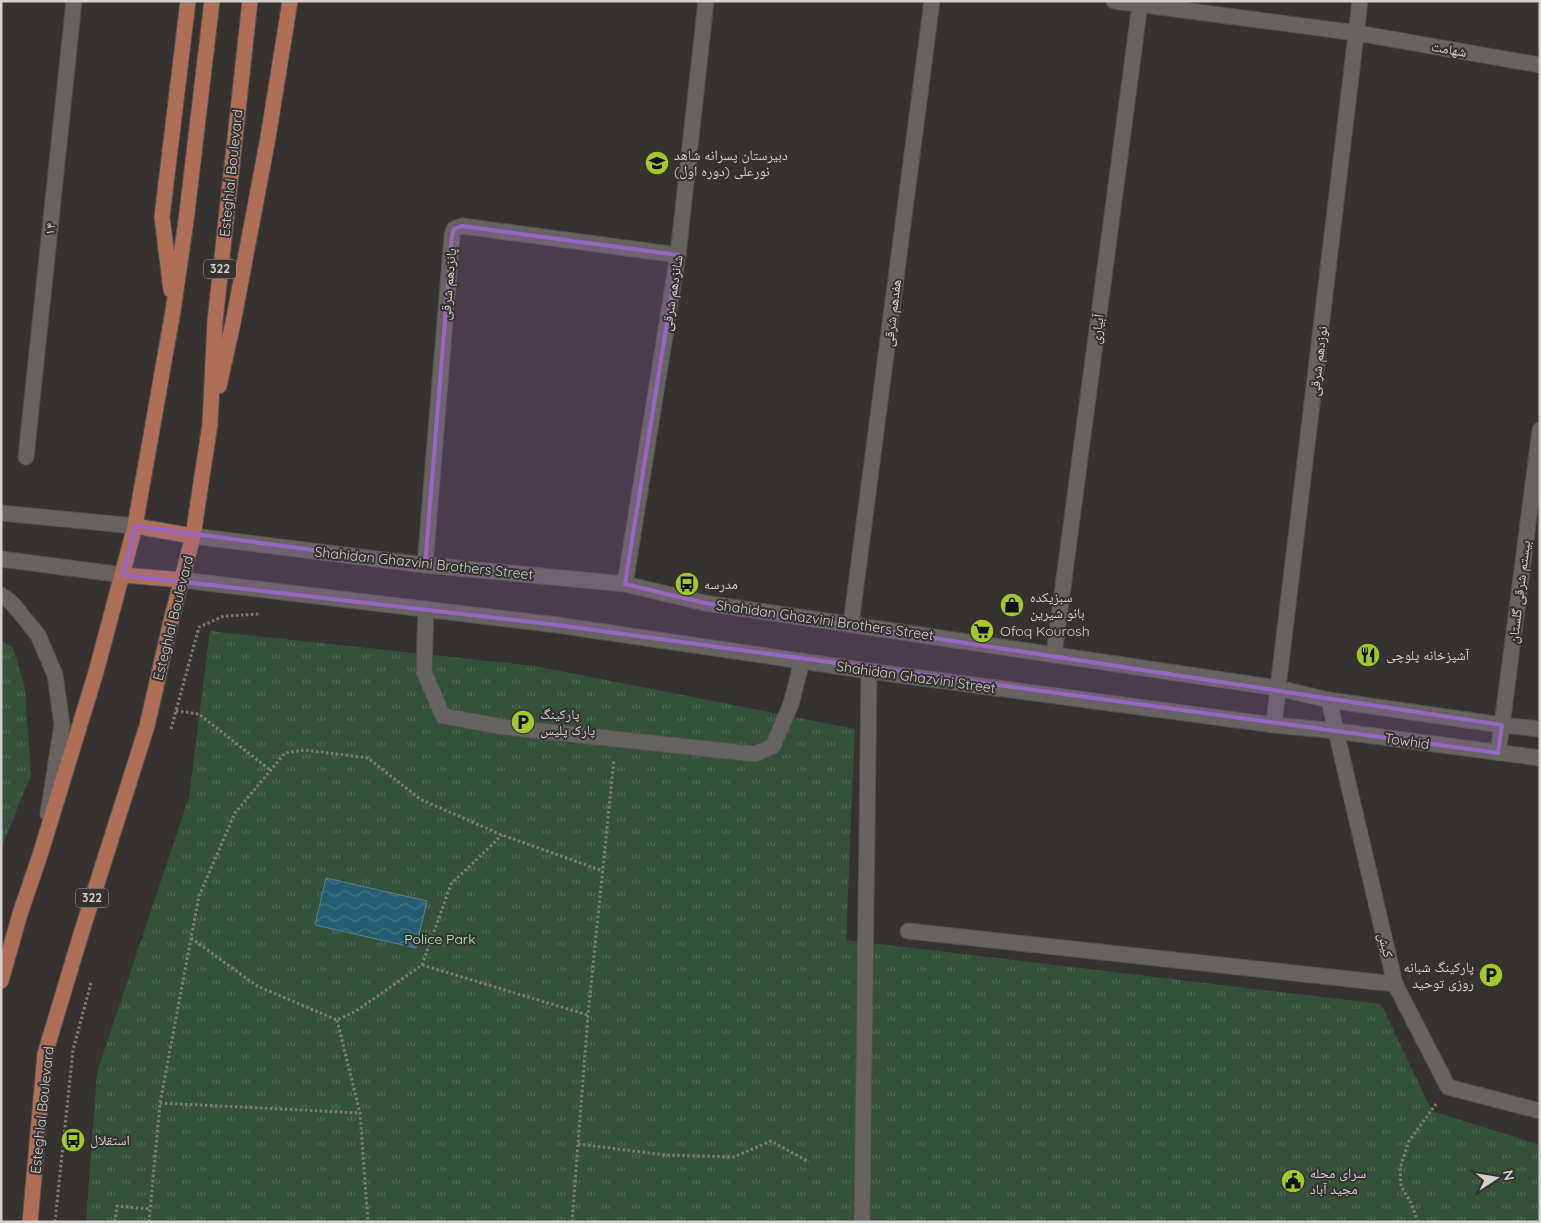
<svg xmlns="http://www.w3.org/2000/svg" width="1541" height="1223" viewBox="0 0 1541 1223" font-family="Quicksand,'Noto Naskh Arabic',sans-serif">
<style>
.park{fill:url(#park-tufts)}
.water{fill:url(#water-waves);stroke:#59808f}
.lines{fill:none;stroke-linecap:round;stroke-linejoin:round}
.lane-casing{stroke:#54514f;stroke-width:17}
.street-casing{stroke:#54514f;stroke-width:17}
.secondary-casing{stroke:#54514f;stroke-width:17}
.primary-casing{stroke:#54514f;stroke-width:17}
.path{stroke:#7d7b79;stroke-width:3;stroke-dasharray:2.5 2.5;stroke-linecap:butt}
.lane{stroke:#676361;stroke-width:15}
.street{stroke:#676361;stroke-width:15}
.secondary{stroke:#676361;stroke-width:15}
.primary{stroke:#af6e56;stroke-width:15}
.marked{fill:#9a66c5;fill-opacity:0.2;stroke:#9a66c5;stroke-width:4;stroke-linejoin:round}
.labels{text-anchor:middle;stroke-width:4;stroke-linejoin:round;paint-order:stroke}
.shield{fill:#353230;stroke:#a4a1a0;stroke-width:1}
.shield-label{font-size:12px;font-weight:bold;fill:#d3d1d0}
.street-label{font-size:14px;fill:#d3d1d0;stroke:#353230}
.poi-label{font-size:14px;fill:#d3d1d0;stroke:#353230;text-anchor:start}
.park-label{font-size:14px;fill:#b0f1bc;stroke:#353230}
</style>
<defs>
<pattern id="park-tufts" width="24" height="20" patternUnits="userSpaceOnUse" patternTransform="scale(1.25)"><rect width="24" height="20" fill="#345139"/><path d="M3 7l-1-3M5 7V3M7 7l1-3M15 17l-1-3M17 17v-4M19 17l1-3" fill="none" stroke="#506955"/></pattern>
<pattern id="water-waves" width="16" height="10" patternUnits="userSpaceOnUse" patternTransform="scale(1.25)"><rect width="16" height="10" fill="#255d73"/><path d="M0 5q4-4 8 0t8 0" fill="none" stroke="#447386"/></pattern>
</defs>
<rect width="100%" height="100%" fill="#353230"/>
<path class="park" d="M210 631 535 666 855 729 846 940 1381 1004 1432 1111 1540 1145V1222H86L97 1072 189 797Z
M1 641 13 648 25 688 31 775 1 849Z"/>
<path class="water" d="M326 878 427 901 416 948 315 925Z"/>
<g class="lines">
<g class="lane-casing">
<path id="lane" d="M426 609 424 672 443 716 504 727 755 754 773 746 791 704 802 661"/>
</g>
<g class="street-casing">
<path id="street" d="M1114 1 1357 33 1540 65
M26 457 74 1
M425 565 452 235 454 229 462 226 678 255
M625 584 678 255 706 1
M851 624 932 1
M1054 655 1140 4
M1278 688 1360 1
M1502 725 1540 430
M1336 731 1395 984 1448 1087 1540 1111
M908 931 1395 984
M862 1222 869 671"/>
</g>
<g class="secondary-casing">
<path id="secondary" d="M1 513 135 526
M193 536 425 565 625 584 705 603 1278 688 1329 700 1502 725 1540 729
M1 559 123 575
M182 580 557 625 869 671 1274 725 1336 731 1540 758
M1 595 12 603 38 635 55 675 62 725 48 814
M1329 700 1336 731
M1274 725 1278 688
M1498 753 1502 725"/>
</g>
<g class="primary-casing">
<path id="primary" d="M171 290 162 217 188 1
M219 386 233 323 268 138 290 1
M135 526 193 536
M123 575 182 580
M1 981 20 914 41 852 96 672 135 526 173 311 186 221 212 1
M30 1222 45 1054 81 934 147 726 171 621 193 536 210 424 215 321 250 1"/>
</g>
<path class="path" d="M176 711 199 714 270 770
M171 729 199 627 224 616 260 614
M191 938 257 986 337 1020 356 1011 422 965 451 884 502 835
M422 965 588 1015
M337 1020 360 1113 368 1222
M160 1103 360 1113
M578 1144 665 1155 734 1157 771 1141 809 1162
M55 1222 73 1050 91 983
M115 1222 117 1206 150 1209
M149 1222 160 1103 199 896 235 813 285 753 305 750 368 758 420 799 502 835 603 871
M572 1222 588 1015 614 759
M1418 1222 1411 1203 1401 1186 1400 1168 1409 1141 1436 1104"/>
<use href="#lane" class="lane"/>
<use href="#street" class="street"/>
<use href="#secondary" class="secondary"/>
<use href="#primary" class="primary"/>
</g>
<path class="marked" d="M462 226 678 255 625 584 705 603 1502 725 1498 753 557 625 123 575 135 526 425 565 452 235 454 229Z"/>
<defs>
<g id="school-disc" transform="scale(1.25)"><circle r="9.5" fill="#a1c92a" stroke="#353230"/><path d="M0-5L7-2L0 1L-7-2ZM-4 1L0 2.5L4 1V4Q0 6-4 4Z" fill="#111"/></g>
<g id="bus-disc" transform="scale(1.25)"><circle r="9.5" fill="#a1c92a" stroke="#353230"/><path d="M-5-6H5V4H4V6H2V4H-2V6H-4V4H-5ZM-3.5-4V0h7V-4ZM-3.5 1.2v1.5H-2V1.2ZM2 1.2v1.5H3.5V1.2Z" fill="#111"/></g>
<g id="shop-disc" transform="scale(1.25)"><circle r="9.5" fill="#a1c92a" stroke="#353230"/><path d="M-5-2.5h2.3a2.7 3.5 0 0 1 5.4 0H5L5.5 6h-11ZM-1.5-2.5h3a1.5 2.3 0 0 0-3 0Z" fill="#111"/></g>
<g id="supermarket-disc" transform="scale(1.25)"><circle r="9.5" fill="#a1c92a" stroke="#353230"/><path d="M-6-5.5h2.5l.6 2H6L4.5 2H-2.5L-4.4-4H-6ZM-1.5 3.2a1.3 1.3 0 1 0 .1 0ZM3 3.2a1.3 1.3 0 1 0 .1 0Z" fill="#111"/></g>
<g id="restaurant-disc" transform="scale(1.25)"><circle r="9.5" fill="#a1c92a" stroke="#353230"/><path d="M-5-6h1v4h1v-4h1v4h1v-4h1v5L-1.5 .5V6h-2V.5L-5-1ZM5-6V6H3V1.5H1.5Q1.5-4 5-6Z" fill="#111"/></g>
<g id="parking-disc" transform="scale(1.25)"><circle r="9.5" fill="#a1c92a" stroke="#353230"/><path d="M-3.5-5.5H1a3.5 3.5 0 0 1 0 7H-1V5.5H-3.5ZM-1-3.4V-.6H.8a1.4 1.4 0 0 0 0-2.8Z" fill="#111"/></g>
<g id="civic-disc" transform="scale(1.25)"><circle r="9.5" fill="#a1c92a" stroke="#353230"/><path d="M-.6-6.5H3V-4.5H.6V-3L4-1V1h2V6H-6V1h2V-1L-.6-3ZM-1.2 2.5V6h2.4V2.5Z" fill="#111"/></g>
</defs>
<g fill-rule="evenodd">
<use href="#school-disc" x="657" y="163"/>
<use href="#bus-disc" x="687" y="584"/>
<use href="#shop-disc" x="1012" y="605"/>
<use href="#supermarket-disc" x="982" y="631"/>
<use href="#restaurant-disc" x="1368" y="655"/>
<use href="#parking-disc" x="523" y="722"/>
<use href="#parking-disc" x="1491" y="975"/>
<use href="#bus-disc" x="73" y="1140"/>
<use href="#civic-disc" x="1293" y="1181"/>
</g>
<g class="labels">
<g class="shield">
<rect x="204" y="259.5" width="32" height="19" rx="4"/>
<rect x="76" y="888.5" width="32" height="19" rx="4"/>
</g>
<g class="shield-label">
<text x="220" y="273">322</text>
<text x="92" y="902">322</text>
</g>
<g class="street-label">
<text transform="translate(1449 49) rotate(10)" y="5">شهامت</text>
<text transform="translate(231 173) rotate(-84)" y="5">Esteghlal Boulevard</text>
<text transform="translate(50 229) rotate(-84)" y="5">۱۴</text>
<text transform="translate(448 284) rotate(-85)" y="5">پانزدهم شرقی</text>
<text transform="translate(672 293) rotate(-81)" y="5">شانزدهم شرقی</text>
<text transform="translate(892 313) rotate(-83)" y="5">هفدهم شرقی</text>
<text transform="translate(1097 329) rotate(-83)" y="5">آبیاری</text>
<text transform="translate(1318 361) rotate(-83)" y="5">نوزدهم شرقی</text>
<text transform="translate(424 563) rotate(6)" y="5">Shahidan Ghazvini Brothers Street</text>
<text transform="translate(1519 592) rotate(-83)" y="5">بیستم شرقی گلستان</text>
<text transform="translate(173 618) rotate(-76)" y="5">Esteghlal Boulevard</text>
<text transform="translate(825 620) rotate(8)" y="5">Shahidan Ghazvini Brothers Street</text>
<text transform="translate(916 677) rotate(8)" y="5">Shahidan Ghazvini Street</text>
<text transform="translate(1407 741) rotate(8)" y="5">Towhid</text>
<text transform="translate(1386 945) rotate(77)" y="5">کیش</text>
<text transform="translate(42 1110) rotate(-84)" y="5">Esteghlal Boulevard</text>
</g>
<g class="poi-label">
<text x="674" y="160">دبیرستان پسرانه شاهد<tspan x="674" dy="16">نورعلی (دوره اول)</tspan></text>
<text x="704" y="589">مدرسه</text>
<text x="1030" y="602">سبزیکده<tspan x="1030" dy="16">بانو شیرین</tspan></text>
<text x="1000" y="636">Ofoq Kourosh</text>
<text x="1386" y="660">آشپزخانه پلوچی</text>
<text x="540" y="719">پارکینگ<tspan x="540" dy="16">پارک پلیس</tspan></text>
<text x="1474" y="972" text-anchor="end">پارکینگ شبانه<tspan x="1474" dy="16">روزی توحید</tspan></text>
<text x="90" y="1145">استقلال</text>
<text x="1310" y="1178">سرای محله<tspan x="1310" dy="16">مجید آباد</tspan></text>
</g>
<g class="park-label">
<text x="440" y="944">Police Park</text>
</g>
</g>
<rect width="1541" height="1223" fill="none" stroke="#d3d1d0" stroke-width="5"/>
<g transform="translate(1496 1178) rotate(78)" stroke="#353230" stroke-width="4" paint-order="stroke">
<path d="M0-4L9 19L0 12L-9 19Z" fill="#d3d1d0"/>
<text y="-8" font-size="14" font-weight="bold" text-anchor="middle" fill="#d3d1d0">N</text>
</g>
</svg>
